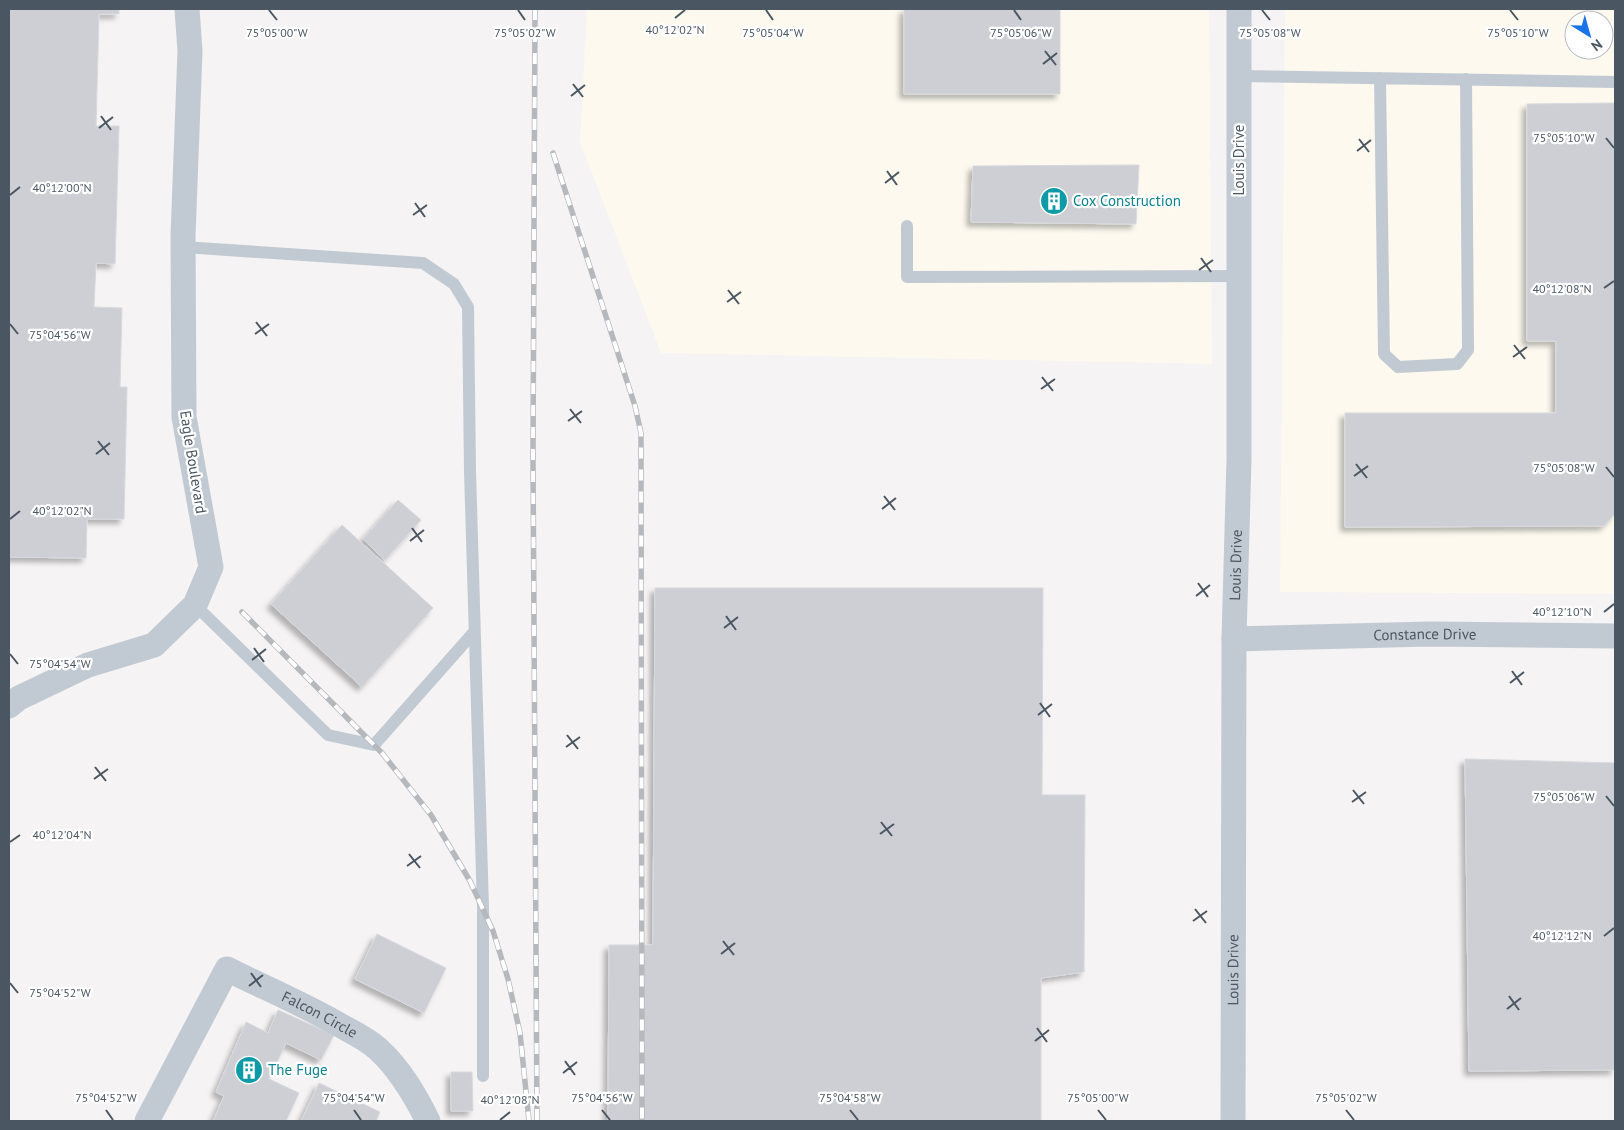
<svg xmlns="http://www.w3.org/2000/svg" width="1624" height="1130" viewBox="0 0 1624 1130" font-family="'PT Sans',sans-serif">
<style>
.commercial{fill:#fdf9ef;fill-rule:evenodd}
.building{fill:#cdcfd5;stroke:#d7d9de;filter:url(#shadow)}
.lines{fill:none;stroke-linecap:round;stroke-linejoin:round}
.lane{stroke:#c1cad2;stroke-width:12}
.street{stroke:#c1cad2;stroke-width:25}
.rail-casing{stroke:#b5b8bd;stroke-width:5.5}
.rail{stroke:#fff;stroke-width:4;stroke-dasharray:11;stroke-linecap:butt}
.ticks{fill:none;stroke:#4a5661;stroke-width:2}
.labels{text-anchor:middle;stroke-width:4.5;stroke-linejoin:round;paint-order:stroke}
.street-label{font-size:15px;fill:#4a5661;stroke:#fff}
.culture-label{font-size:15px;fill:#0d838f;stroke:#fff;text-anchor:start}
.ticks-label{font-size:12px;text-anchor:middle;fill:#4a5661;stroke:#fff;stroke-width:4.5;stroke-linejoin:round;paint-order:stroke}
</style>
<defs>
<filter id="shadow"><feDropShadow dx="-4.5" dy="4.5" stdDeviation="2.5" flood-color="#0004"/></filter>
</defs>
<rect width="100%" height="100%" fill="#f5f3f3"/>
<path class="commercial" d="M587 9H1209L1212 364 661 353 580 142Z
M1285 9H1615V594L1280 592ZM1574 20H1604V50H1574Z"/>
<path class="building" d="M9 9H119V14H99L96 126H119L115 264 96 263 94 307 122 308 120 387H127L124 519H87L86 558 9 557Z
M904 9H1060V94H904Z
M1615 103V514L1604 526 1345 527V413H1556V341H1527V104Z
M1139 165 1136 224 971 222 973 166Z
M398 500 421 520 385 560 363 539Z
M342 525 433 608 362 687 271 604Z
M655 588H1043L1042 795H1085L1084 972 1041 978V1121H608L609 945H653Z
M1465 759 1615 763V1070L1469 1071Z
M377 934 446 968 424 1013 355 979Z
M278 1010 334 1035 321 1060 286 1043 269 1079 299 1093 286 1121H213L224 1096 216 1092 246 1022 268 1033Z
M451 1072H472L473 1111H451Z
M319 1083 380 1112 376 1121H301Z"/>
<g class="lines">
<path class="lane" d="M1239 76 1615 82
M1380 78 1384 354 1398 367 1457 364 1468 350 1466 79
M907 226V277L1239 276
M183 247 423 263 454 284 468 307 470 471 483 908V1076
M195 605 328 735 374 745 474 632"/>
<g class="street">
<path id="s1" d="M1234 639 1430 634 1615 636"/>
<path d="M9 706 19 698 88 665 154 645 195 605 211 567 184 417 183 236 190 51 187 9"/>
<path id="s2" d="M147 1121 227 969C263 987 301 1003 336 1023 350 1031 366 1038 378 1049 400 1069 415 1095 428 1121"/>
<path id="s3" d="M1233 1121 1234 639 1239 459V9"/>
</g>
<g class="rail-casing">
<path id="rail" d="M535 9 533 459 537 1121
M553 153 635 406 641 433 642 1121
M242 612 382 753 431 815 470 881 493 931 508 979 520 1033 529 1121"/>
</g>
<use href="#rail" class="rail"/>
</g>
<path class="ticks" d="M269 10 277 20M518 10 525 20M766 10 773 20M1014 10 1021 20M1262 10 1270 20M1510 10 1518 20M675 18 685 10M1045 51 1056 65M1043 64 1057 53M573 84 583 97M571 96 585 85M101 116 111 130M99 128 113 117M1606 138 1614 148M1359 139 1369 152M1357 151 1371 140M887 171 897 185M885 183 899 172M10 195 20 187M415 203 425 217M413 215 427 205M1201 258 1211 272M1199 270 1213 260M1604 288 1614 281M728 290 739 304M727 302 741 292M256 322 267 336M10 324 18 334M255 334 269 324M1514 345 1525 359M1513 357 1527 347M1042 377 1053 391M1041 389 1055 379M570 409 581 423M568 421 582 411M98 441 109 455M96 454 110 443M1356 464 1367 478M1606 467 1614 477M1354 476 1368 466M884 496 895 510M882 509 896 498M10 519 20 511M412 528 422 542M410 541 424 530M1198 583 1208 597M1196 596 1210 585M1604 612 1614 604M726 616 736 630M724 628 738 617M254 648 264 662M10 654 18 664M252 660 266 649M1512 671 1522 685M1510 683 1524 672M1040 703 1050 717M1038 715 1052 704M567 735 578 749M566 747 580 737M95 767 106 781M94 779 108 769M1353 790 1364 804M1606 796 1614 806M1352 802 1366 792M881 822 892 836M880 834 894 824M10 842 20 835M409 854 420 868M407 866 421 856M1195 909 1206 923M1193 921 1207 911M1604 936 1614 928M723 941 734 955M721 954 735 943M251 973 261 987M10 983 18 993M249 986 263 975M1509 996 1519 1010M1507 1009 1521 998M1037 1028 1047 1042M1035 1041 1049 1030M565 1061 575 1075M563 1073 577 1062M106 1110 113 1120M354 1110 361 1120M602 1110 610 1120M850 1110 858 1120M1098 1110 1106 1120M1346 1110 1354 1120M500 1120 510 1112"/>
<defs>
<g id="building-disc" transform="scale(1.4375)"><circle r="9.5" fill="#0f9aa8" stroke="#fff"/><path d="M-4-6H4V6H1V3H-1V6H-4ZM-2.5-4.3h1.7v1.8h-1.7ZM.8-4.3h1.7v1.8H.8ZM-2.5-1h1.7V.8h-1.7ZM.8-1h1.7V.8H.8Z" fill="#fff"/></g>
</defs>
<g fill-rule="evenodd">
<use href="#building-disc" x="1054" y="201"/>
<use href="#building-disc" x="249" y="1070"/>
</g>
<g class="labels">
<g class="street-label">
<text transform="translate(1239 160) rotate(-90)" y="5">Louis Drive</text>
<text transform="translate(193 462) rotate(81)" y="5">Eagle Boulevard</text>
<text dy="5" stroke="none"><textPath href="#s3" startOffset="556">Louis Drive</textPath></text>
<text dy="5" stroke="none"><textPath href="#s1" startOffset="191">Constance Drive</textPath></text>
<text dy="5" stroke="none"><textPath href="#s3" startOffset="151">Louis Drive</textPath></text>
<text dy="5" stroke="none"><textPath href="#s2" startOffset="275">Falcon Circle</textPath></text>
</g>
<g class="culture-label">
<text x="1073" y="206">Cox Construction</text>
<text x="268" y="1075">The Fuge</text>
</g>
</g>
<g class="ticks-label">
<text x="675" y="34">40°12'02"N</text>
<text x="525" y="37">75°05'02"W</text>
<text x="1021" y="37">75°05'06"W</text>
<text x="1270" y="37">75°05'08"W</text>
<text x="277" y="37">75°05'00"W</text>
<text x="773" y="37">75°05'04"W</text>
<text x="1518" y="37">75°05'10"W</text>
<text x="1564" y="142">75°05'10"W</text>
<text x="62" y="192">40°12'00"N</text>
<text x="1562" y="293">40°12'08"N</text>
<text x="60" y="339">75°04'56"W</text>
<text x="1564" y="472">75°05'08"W</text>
<text x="62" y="515">40°12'02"N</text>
<text x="1562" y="616">40°12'10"N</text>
<text x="60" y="668">75°04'54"W</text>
<text x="1564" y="801">75°05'06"W</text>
<text x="62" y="839">40°12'04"N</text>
<text x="1562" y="940">40°12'12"N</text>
<text x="60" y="997">75°04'52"W</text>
<text x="106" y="1102">75°04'52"W</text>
<text x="354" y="1102">75°04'54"W</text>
<text x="602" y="1102">75°04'56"W</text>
<text x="850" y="1102">75°04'58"W</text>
<text x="1098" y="1102">75°05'00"W</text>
<text x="1346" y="1102">75°05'02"W</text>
<text x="510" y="1104">40°12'08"N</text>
</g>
<rect width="1624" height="1130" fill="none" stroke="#4a5661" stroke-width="20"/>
<g transform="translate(1589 35) rotate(143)"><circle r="24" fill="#ffffff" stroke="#b7bbc0"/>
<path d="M0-4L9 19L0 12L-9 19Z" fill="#1a73e8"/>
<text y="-8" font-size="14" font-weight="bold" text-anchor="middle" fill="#4a5661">N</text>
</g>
</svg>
